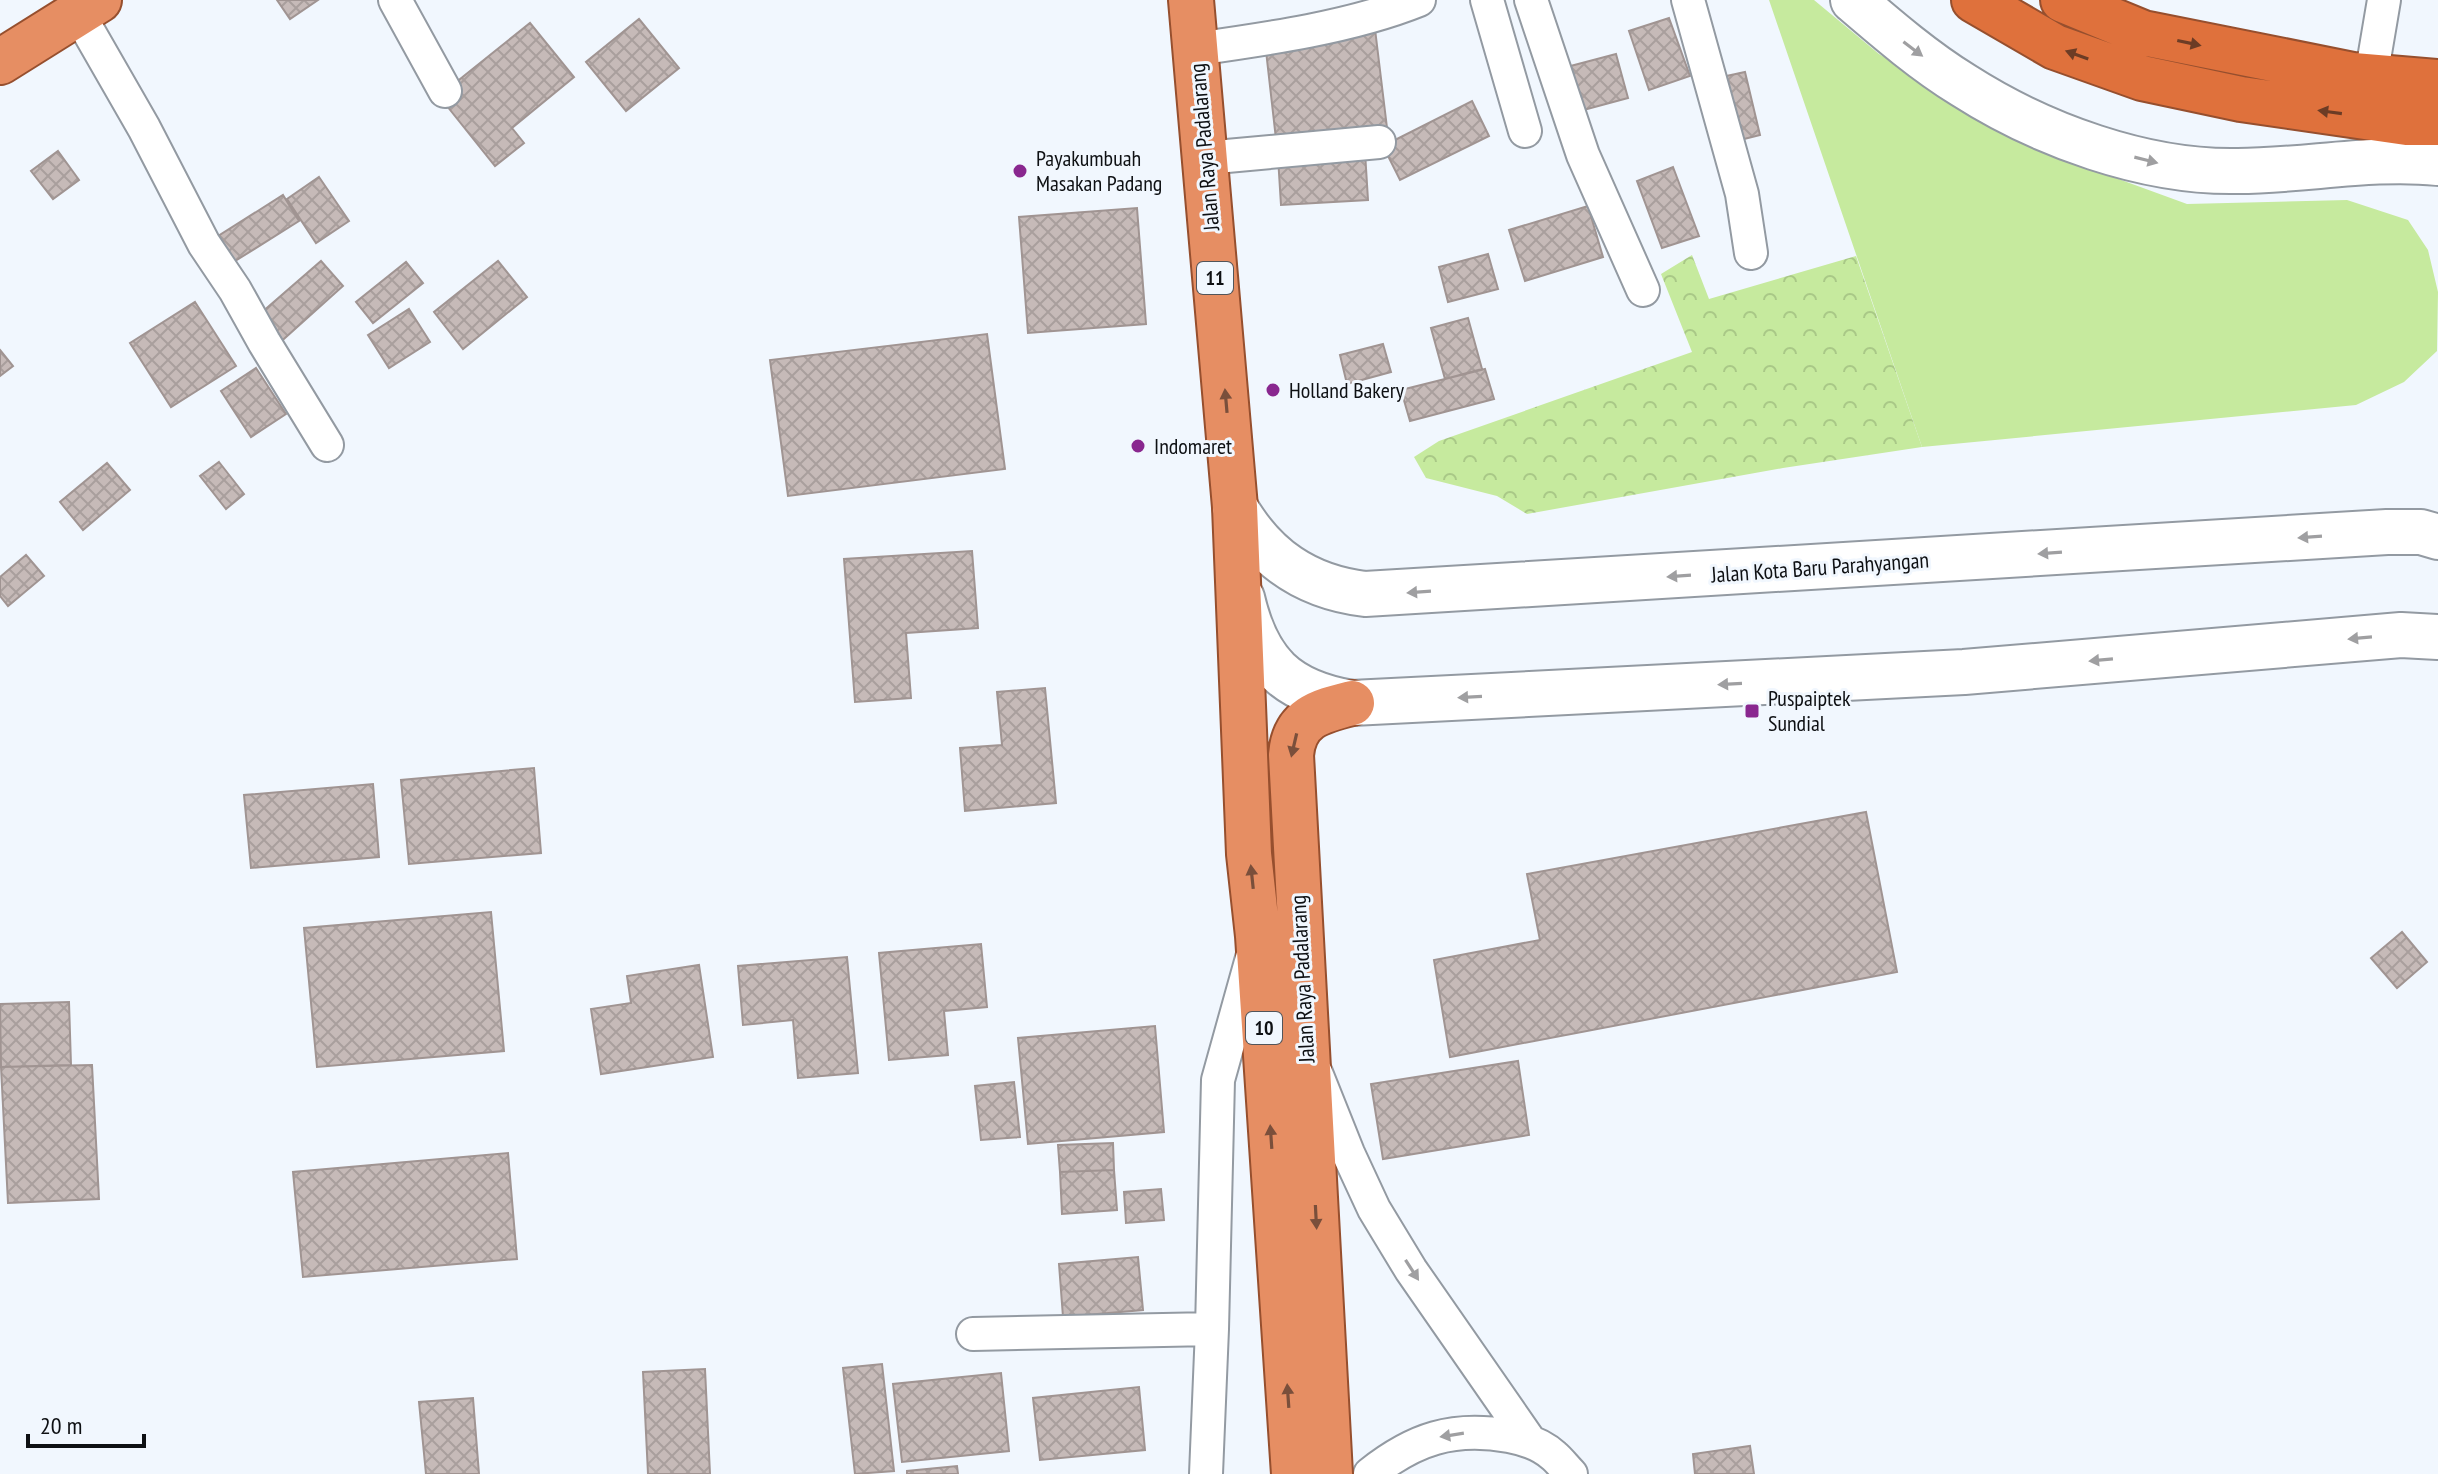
<svg xmlns="http://www.w3.org/2000/svg" width="2438" height="1474" viewBox="0 0 2438 1474" font-family="'PT Sans Narrow',sans-serif">
<style>
.grass{fill:#c6ea9e}
.forest{fill:url(#forest-crowns)}
.building{fill:url(#building-cross-hatch);stroke:#a09492;stroke-width:2}
.lines{fill:none;stroke-linecap:round;stroke-linejoin:round}
.minor-casing{stroke:#939aa2;stroke-width:36}
.secondary-casing{stroke:#939aa2;stroke-width:48}
.trunk-casing{stroke:#964f2e;stroke-width:48}
.motorway-casing{stroke:#964f2e;stroke-width:48}
.minor{stroke:#fff;stroke-width:32}
.secondary{stroke:#fff;stroke-width:44}
.trunk{stroke:#e68e63;stroke-width:44}
.motorway{stroke:#df713c;stroke-width:44}
.oneway{fill:#6c3c25}
.oneway2{fill:#9f9fa1}
.oneway3{fill:#7a4f3b}
.poi-dot{fill:#89278f;stroke:#f1f7fe;stroke-width:3}
.labels{text-anchor:middle;stroke-width:6;stroke-linejoin:round;paint-order:stroke}
.shield{fill:#f1f7fe;stroke:#52555a;stroke-width:2}
.shield-label{font-size:20px;font-weight:bold;fill:#0e1013}
.street-label{font-size:22px;fill:#0e1013;stroke:#f1f7fe}
.poi-label{font-size:22px;fill:#0e1013;stroke:#f1f7fe;text-anchor:start}
</style>
<defs>
<pattern id="forest-crowns" width="20" height="18" patternUnits="userSpaceOnUse" patternTransform="scale(2)"><rect width="20" height="18" fill="#c6ea9e"/><path d="M2 6a3 3 0 1 1 6 0M12 15a3 3 0 1 1 6 0" fill="none" stroke="#a9c887"/></pattern>
<pattern id="building-cross-hatch" width="8" height="8" patternUnits="userSpaceOnUse" patternTransform="scale(2)"><rect width="8" height="8" fill="#c6bab8"/><path d="M0 0l8 8M0 8l8-8" fill="none" stroke="#a99f9d"/></pattern>
</defs>
<rect width="100%" height="100%" fill="#f1f7fe"/>
<path class="grass" d="M1769 0H1814L1879 54 2050 154 2187 204 2347 200 2408 220 2428 250 2438 292 2437 351 2404 382 2356 405 1922 447Z"/>
<path class="forest" d="M1692 255 1709 299 1856 256 1922 447 1783 468 1527 514 1497 496 1426 478 1414 457 1439 441 1692 352 1661 274Z"/>
<path class="building" d="M277 0H318L290 19Z
M1669 18 1690 76 1649 90 1629 31Z
M639 19 679 68 626 111 586 62Z
M530 23 574 77 512 128 524 143 495 166 439 96Z
M1375 29 1388 136 1277 148 1265 42Z
M1616 54 1628 98 1576 112 1563 68Z
M1745 72 1760 135 1732 142 1717 78Z
M1472 101 1489 136 1400 180 1383 146Z
M58 151 79 180 53 199 31 171Z
M1365 152 1368 200 1281 205 1278 157Z
M1673 167 1699 236 1662 248 1637 181Z
M319 177 349 221 316 243 287 199Z
M283 195 299 221 224 268 207 243Z
M1588 206 1603 257 1525 281 1509 230Z
M1137 208 1146 324 1028 333 1019 217Z
M1488 254 1498 289 1448 302 1439 267Z
M321 261 343 286 276 346 253 320Z
M498 261 527 297 463 349 434 312Z
M406 262 423 283 373 323 356 302Z
M195 302 236 366 171 407 130 343Z
M409 309 430 342 389 368 368 335Z
M1468 318 1482 369 1445 379 1431 328Z
M987 334 1005 469 788 496 770 360Z
M1383 344 1391 372 1347 384 1340 355Z
M0 350 13 366 0 376Z
M256 368 286 414 251 437 221 391Z
M1485 369 1494 399 1410 421 1401 390Z
M219 462 244 494 226 509 200 476Z
M107 463 130 490 83 530 60 502Z
M972 551 978 628 906 633 911 698 855 702 844 559Z
M26 555 44 576 8 606 0 596V577Z
M1045 688 1056 803 965 811 960 748 1002 745 997 692Z
M534 768 541 853 409 864 401 780Z
M373 784 379 857 251 868 244 795Z
M1866 812 1897 972 1450 1057 1434 960 1540 940 1527 874Z
M491 912 504 1051 317 1067 304 928Z
M2402 932 2427 962 2397 988 2371 958Z
M981 944 987 1007 944 1011 948 1055 889 1060 879 953Z
M847 957 858 1073 798 1078 793 1020 743 1025 738 966Z
M699 965 713 1057 601 1074 591 1009 631 1003 627 976Z
M69 1002 71 1065 1 1067 0 1004Z
M1155 1026 1164 1132 1028 1144 1018 1038Z
M1518 1061 1529 1135 1383 1159 1371 1084Z
M92 1065 99 1199 8 1203 1 1067Z
M1014 1082 1020 1137 981 1140 975 1086Z
M1113 1143 1114 1170 1060 1172 1058 1145Z
M508 1153 517 1259 303 1277 293 1172Z
M1114 1170 1117 1210 1062 1214 1060 1172Z
M1161 1189 1164 1220 1126 1223 1124 1192Z
M1138 1257 1143 1310 1063 1317 1059 1264Z
M882 1364 894 1471 855 1474 843 1368Z
M705 1369 710 1474H648L643 1372Z
M1001 1373 1009 1451 902 1462 893 1384Z
M1139 1387 1145 1450 1040 1460 1033 1398Z
M473 1398 479 1474H426L419 1402Z
M1750 1446 1754 1474H1695L1693 1454Z
M957 1466 958 1474H907V1471Z"/>
<g class="lines">
<g class="minor-casing">
<path id="minor" d="M395 0 445 91
M1487 0 1525 131
M1531 0 1583 155 1643 290
M1688 0 1742 194 1751 253
M78 13 144 128 204 244 235 290 264 342 327 445
M1196 49C1267 39 1352 27 1419 0
M2371 77 2384 0
M1205 158 1379 142
M1316 1073 1348 1153 1374 1209 1411 1270 1529 1440
M973 1334 1212 1329
M1206 1474 1212 1329 1218 1080 1252 958
M1370 1474C1414 1439 1453 1426 1509 1436 1525 1439 1541 1444 1554 1456 1560 1461 1565 1468 1571 1474"/>
</g>
<g class="secondary-casing">
<path id="secondary" d="M1853 0C1888 30 1924 61 1963 85 2041 135 2145 173 2238 171 2304 171 2372 156 2438 163
M1235 507C1264 558 1306 587 1365 594L2387 532H2421L2438 537
M1242 598C1257 663 1286 692 1352 703L1964 672 2401 635 2438 637"/>
</g>
<g class="trunk-casing">
<path id="trunk" d="M1191 0 1235 507 1249 854 1258 936 1294 1474
M0 62 99 0
M1330 1474 1291 755C1294 717 1320 711 1352 703"/>
</g>
<g class="motorway-casing">
<path id="motorway" d="M1974 0 2055 47 2142 78 2241 99 2407 123H2438
M2063 0 2143 33 2353 75 2438 82"/>
</g>
<use href="#minor" class="minor"/>
<use href="#secondary" class="secondary"/>
<use href="#trunk" class="trunk"/>
<use href="#motorway" class="motorway"/>
</g>
<defs><path id="oneway-solid" d="M-6-.8H1V-3.2L6.5 0L1 3.2V.8H-6Z" transform="scale(2)"/></defs>
<g class="oneway">
<use href="#oneway-solid" transform="translate(2189 43) rotate(12)"/>
<use href="#oneway-solid" transform="translate(2077 55) rotate(-160)"/>
<use href="#oneway-solid" transform="translate(2330 112) rotate(-172)"/>
</g>
<g class="oneway2">
<use href="#oneway-solid" transform="translate(1913 49) rotate(37)"/>
<use href="#oneway-solid" transform="translate(2146 160) rotate(14)"/>
<use href="#oneway-solid" transform="translate(2310 537) rotate(176)"/>
<use href="#oneway-solid" transform="translate(2050 553) rotate(176)"/>
<use href="#oneway-solid" transform="translate(1679 576) rotate(176)"/>
<use href="#oneway-solid" transform="translate(1419 592) rotate(176)"/>
<use href="#oneway-solid" transform="translate(2360 638) rotate(175)"/>
<use href="#oneway-solid" transform="translate(2101 660) rotate(175)"/>
<use href="#oneway-solid" transform="translate(1730 684) rotate(177)"/>
<use href="#oneway-solid" transform="translate(1470 697) rotate(177)"/>
<use href="#oneway-solid" transform="translate(1412 1270) rotate(57)"/>
<use href="#oneway-solid" transform="translate(1452 1435) rotate(171)"/>
</g>
<g class="oneway3">
<use href="#oneway-solid" transform="translate(1226 401) rotate(-95)"/>
<use href="#oneway-solid" transform="translate(1294 745) rotate(103)"/>
<use href="#oneway-solid" transform="translate(1252 877) rotate(-96)"/>
<use href="#oneway-solid" transform="translate(1271 1137) rotate(-94)"/>
<use href="#oneway-solid" transform="translate(1316 1217) rotate(87)"/>
<use href="#oneway-solid" transform="translate(1288 1396) rotate(-94)"/>
</g>
<g class="poi-dot">
<circle cx="1020" cy="171" r="8"/>
<circle cx="1273" cy="390" r="8"/>
<circle cx="1138" cy="446" r="8"/>
<rect x="1744" y="703" width="16" height="16" rx="4"/>
</g>
<g class="labels">
<g class="shield">
<rect x="1197" y="262" width="36" height="32" rx="6"/>
<rect x="1246" y="1012" width="36" height="32" rx="6"/>
</g>
<g class="shield-label">
<text x="1215" y="285">11</text>
<text x="1264" y="1035">10</text>
</g>
<g class="street-label">
<text transform="translate(1204 147) rotate(-95)" y="8">Jalan Raya Padalarang</text>
<text transform="translate(1820 567) rotate(-4)" y="8">Jalan Kota Baru Parahyangan</text>
<text transform="translate(1302 979) rotate(-93)" y="8">Jalan Raya Padalarang</text>
</g>
<g class="poi-label">
<text x="1036" y="166">Payakumbuah<tspan x="1036" dy="25">Masakan Padang</tspan></text>
<text x="1289" y="398">Holland Bakery</text>
<text x="1154" y="454">Indomaret</text>
<text x="1768" y="706">Puspaiptek<tspan x="1768" dy="25">Sundial</tspan></text>
</g>
</g>
<path d="M28 1434v12h116v-12" fill="none" stroke="#0e1013" stroke-width="4"/>
<text x="40" y="1434" font-size="24" fill="#0e1013" stroke="#f1f7fe" stroke-width="6" paint-order="stroke">20 m</text>
</svg>
